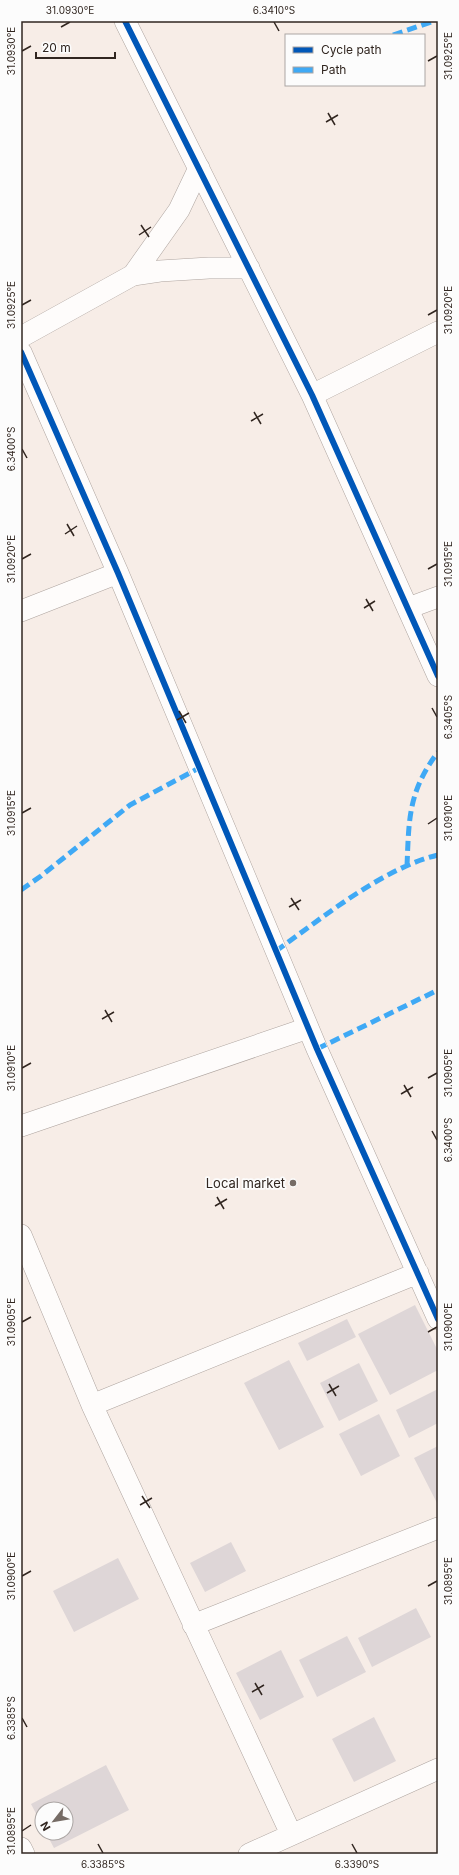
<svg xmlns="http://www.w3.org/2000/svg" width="459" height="1875" viewBox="0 0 459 1875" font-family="Inter,sans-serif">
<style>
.building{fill:#ded6d7}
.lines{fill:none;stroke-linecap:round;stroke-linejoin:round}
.street-casing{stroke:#aea49f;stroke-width:22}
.street{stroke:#fefcfb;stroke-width:21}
.quiet{stroke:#3fa9f5;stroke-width:5;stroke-dasharray:10 5;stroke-linecap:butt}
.cycleway-casing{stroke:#fcfcfc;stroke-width:8}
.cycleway{stroke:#0057b8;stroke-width:6}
.ticks{fill:none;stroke:#312620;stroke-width:1.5}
.poi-dot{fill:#766c66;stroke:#fcfcfc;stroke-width:1.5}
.labels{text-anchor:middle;stroke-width:3.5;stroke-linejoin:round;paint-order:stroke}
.poi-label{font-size:13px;fill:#312620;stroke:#fcfcfc;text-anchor:end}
.neatline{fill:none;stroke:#312620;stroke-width:1.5}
.ticks-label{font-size:10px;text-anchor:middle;fill:#312620}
</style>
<rect width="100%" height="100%" fill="#f7ede7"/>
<path class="building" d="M415 1305 438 1351V1370L390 1395 358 1334Z
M347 1319 356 1337 307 1361 298 1343Z
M289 1360 324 1427 279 1450 244 1383Z
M359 1363 378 1401 339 1421 320 1383Z
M438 1389V1423L409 1438 396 1410Z
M379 1414 400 1456 361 1476 339 1434Z
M438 1446V1502L437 1503 414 1458Z
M231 1542 246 1571 205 1592 190 1563Z
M118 1558 139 1599 74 1632 53 1591Z
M416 1608 431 1637 372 1667 358 1638Z
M347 1636 366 1672 317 1697 299 1660Z
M281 1650 304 1697 260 1720 236 1673Z
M374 1717 396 1761 354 1782 332 1739Z
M106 1765 129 1810 54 1848 46 1833H66V1809H42V1825L31 1804Z"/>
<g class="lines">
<g class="street-casing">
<path id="street" d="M125 21 312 395 438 676
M133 275 179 210 199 168
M21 337 133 275 160 271 209 268H249
M21 352 118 573 317 1049 438 1319
M312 395 438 332
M408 608 438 597
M21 611 118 573
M21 1126 308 1028
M21 1235 92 1405 291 1834
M92 1405 418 1273
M193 1625 438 1528
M21 1848 24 1854
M249 1854 438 1769"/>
</g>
<use href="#street" class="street"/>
<path class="quiet" d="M393 35 434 21
M407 866C409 819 408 792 438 752
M21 890 41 876 130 805 199 768
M276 951C322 918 383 868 438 855
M317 1049 438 990"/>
<g class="cycleway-casing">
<path id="cycleway" d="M125 21 312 395 438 676
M21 352 118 573 317 1049 438 1319"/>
</g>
<use href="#cycleway" class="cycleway"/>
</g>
<path class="ticks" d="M274 22 279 31M61 27 70 22M22 51 31 46M428 61 437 56M328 113 335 125M326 122 338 115M141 225 149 237M139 235 151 227M22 305 31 300M428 315 437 310M254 412 261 424M251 421 263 414M22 449 27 458M67 524 74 536M65 534 77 526M22 559 31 554M428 569 437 564M366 599 373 611M364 608 375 601M432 708 437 717M179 711 186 723M177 720 189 713M22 813 31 808M428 824 437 818M291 898 299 910M289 907 301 900M105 1010 112 1022M102 1019 114 1012M22 1068 31 1063M428 1078 437 1073M404 1085 411 1097M401 1094 413 1087M432 1131 437 1140M217 1197 224 1209M215 1206 227 1199M22 1322 31 1317M428 1332 437 1327M329 1384 336 1396M327 1393 339 1386M142 1496 150 1508M140 1505 152 1498M22 1576 31 1571M428 1586 437 1581M255 1683 262 1695M252 1692 264 1685M22 1718 27 1727M22 1831 31 1825M98 1844 103 1853M352 1844 357 1853"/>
<circle class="poi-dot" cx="293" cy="1183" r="4"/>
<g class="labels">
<g class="poi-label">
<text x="285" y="1188">Local market</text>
</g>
</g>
<rect width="459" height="1875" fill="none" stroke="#fcfcfc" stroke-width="44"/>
<rect x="285" y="34" width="140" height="52" fill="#fcfcfc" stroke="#aba6a4"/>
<rect x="293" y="47" width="20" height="6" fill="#0057b8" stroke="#aba6a4"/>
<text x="321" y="54" font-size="12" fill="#312620">Cycle path</text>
<rect x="293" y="67" width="20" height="6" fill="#3fa9f5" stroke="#aba6a4"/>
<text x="321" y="74" font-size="12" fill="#312620">Path</text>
<g transform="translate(54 1821) rotate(239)"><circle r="19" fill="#fcfcfc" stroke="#aba6a4"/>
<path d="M0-3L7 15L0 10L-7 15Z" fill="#766c66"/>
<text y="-6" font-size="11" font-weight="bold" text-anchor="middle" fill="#312620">N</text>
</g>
<path d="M36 52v6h79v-6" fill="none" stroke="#312620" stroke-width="2"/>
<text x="42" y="52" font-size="12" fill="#312620" stroke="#fcfcfc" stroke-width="3" paint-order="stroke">20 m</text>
<rect x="22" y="22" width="415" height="1831" class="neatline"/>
<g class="ticks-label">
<text x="70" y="14">31.0930°E</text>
<text x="274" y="14">6.3410°S</text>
<text transform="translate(11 51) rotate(-90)" y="4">31.0930°E</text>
<text transform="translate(448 56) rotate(-90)" y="4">31.0925°E</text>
<text transform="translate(11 305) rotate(-90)" y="4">31.0925°E</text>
<text transform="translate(448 310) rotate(-90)" y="4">31.0920°E</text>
<text transform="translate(11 449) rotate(-90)" y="4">6.3400°S</text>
<text transform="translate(11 559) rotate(-90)" y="4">31.0920°E</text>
<text transform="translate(448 564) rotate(-90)" y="4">31.0915°E</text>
<text transform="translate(448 717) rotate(-90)" y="4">6.3405°S</text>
<text transform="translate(11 813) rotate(-90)" y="4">31.0915°E</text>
<text transform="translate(448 818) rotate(-90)" y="4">31.0910°E</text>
<text transform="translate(11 1068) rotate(-90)" y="4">31.0910°E</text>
<text transform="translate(448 1073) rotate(-90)" y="4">31.0905°E</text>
<text transform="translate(448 1140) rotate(-90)" y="4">6.3400°S</text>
<text transform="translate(11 1322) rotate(-90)" y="4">31.0905°E</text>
<text transform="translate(448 1327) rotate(-90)" y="4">31.0900°E</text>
<text transform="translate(11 1576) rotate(-90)" y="4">31.0900°E</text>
<text transform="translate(448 1581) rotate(-90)" y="4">31.0895°E</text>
<text transform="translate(11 1718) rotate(-90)" y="4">6.3385°S</text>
<text transform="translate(11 1831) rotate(-90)" y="4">31.0895°E</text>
<text x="103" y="1868">6.3385°S</text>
<text x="357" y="1868">6.3390°S</text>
</g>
</svg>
